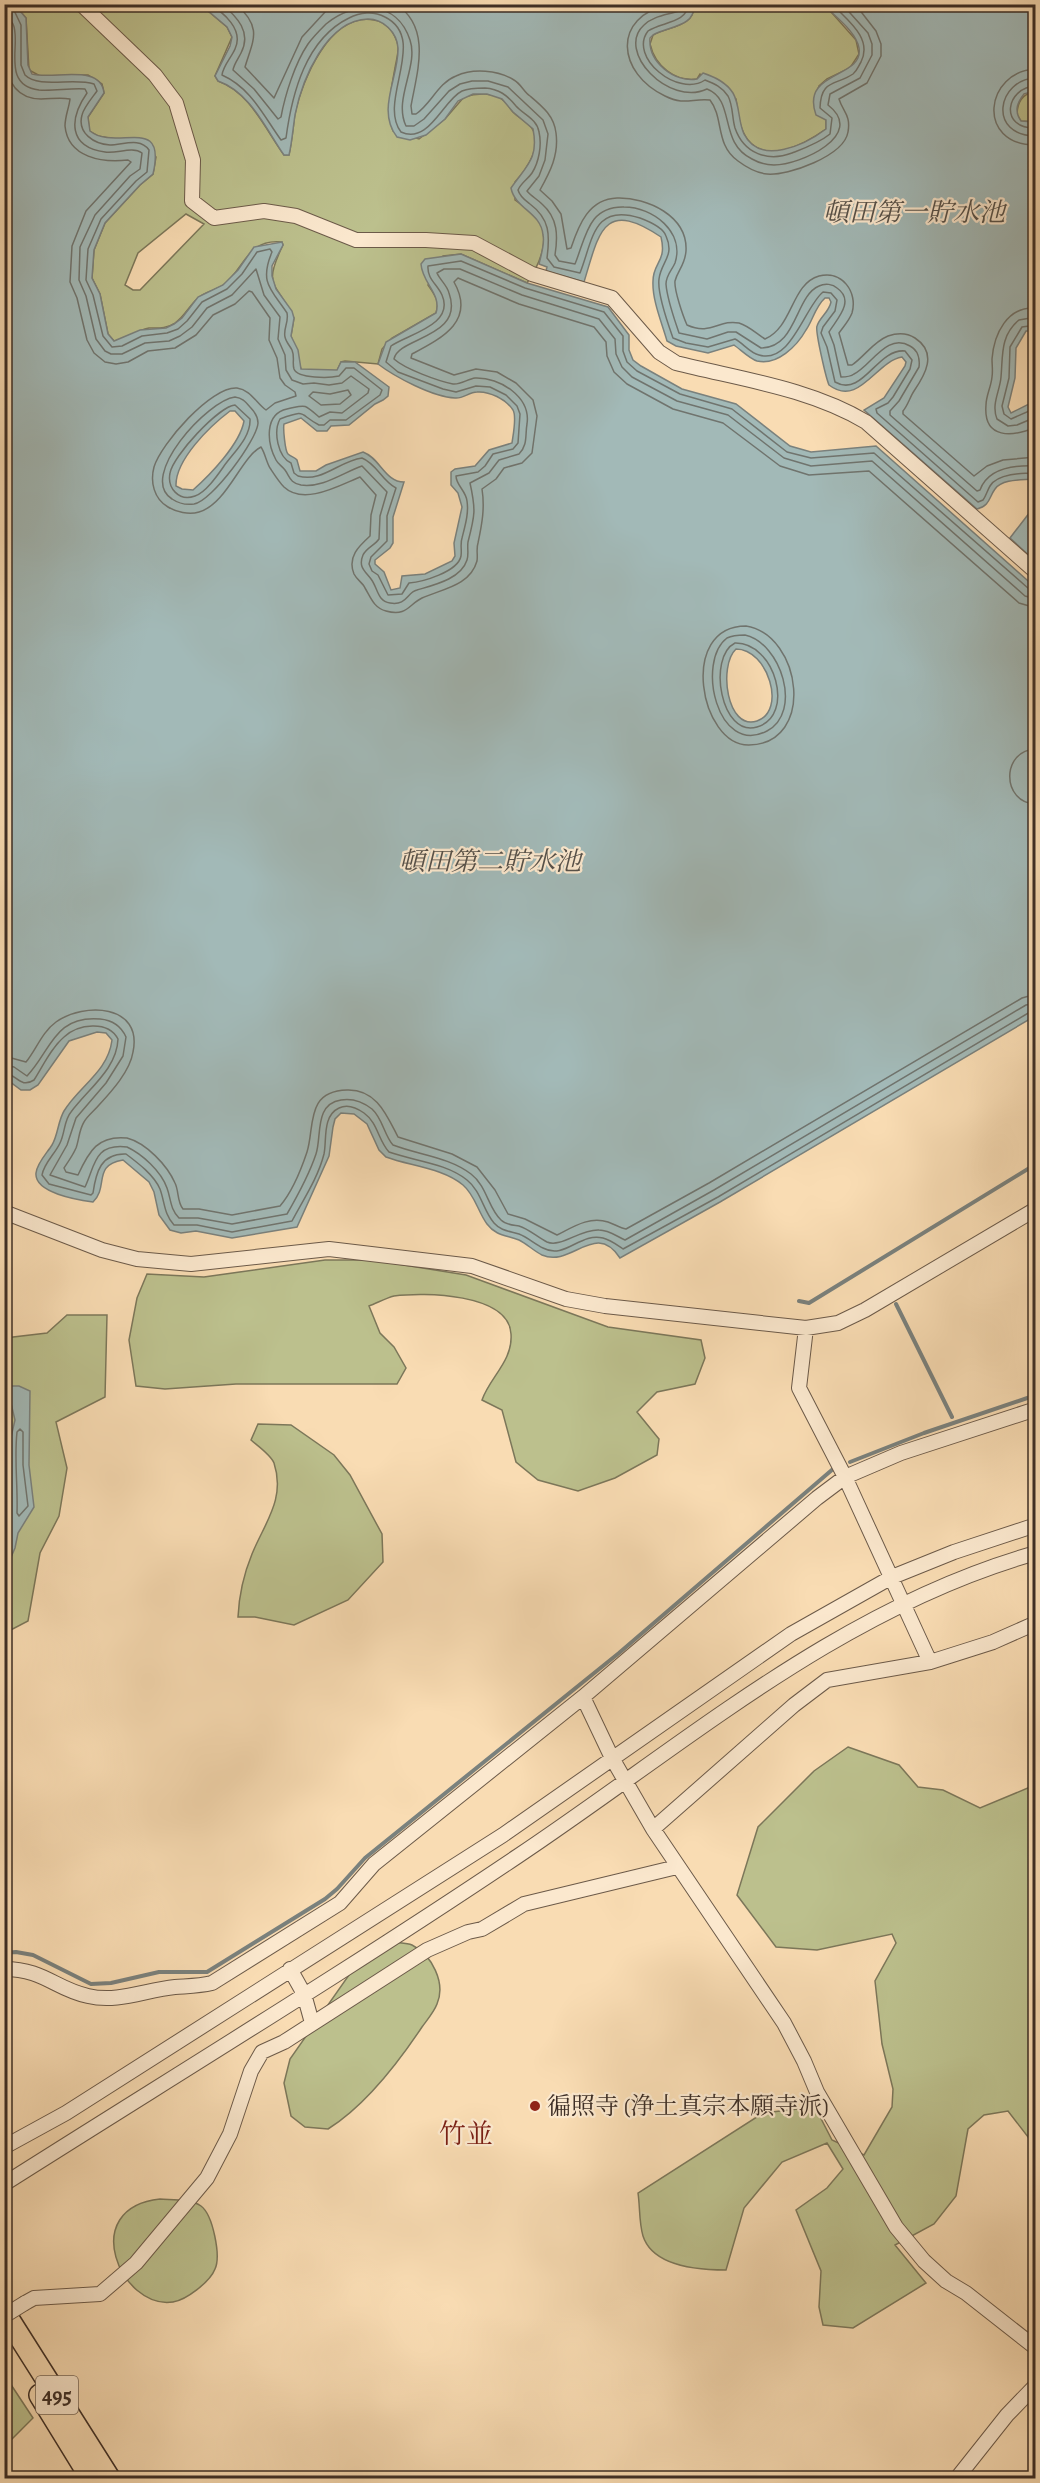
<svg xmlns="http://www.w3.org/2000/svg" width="1040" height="2483" viewBox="0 0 1040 2483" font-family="Alegreya,'Noto Serif JP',serif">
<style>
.green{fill:#bcc08d;stroke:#7c775a;stroke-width:1.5;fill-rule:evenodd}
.water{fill:#a2b9b7;stroke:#7a817d;stroke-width:1.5;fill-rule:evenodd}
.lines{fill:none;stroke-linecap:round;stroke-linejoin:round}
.shore{stroke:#70746e;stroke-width:1.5}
.stream{stroke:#7a817d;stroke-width:4}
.minor-casing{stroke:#6c5a49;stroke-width:16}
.highway-casing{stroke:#3d2e26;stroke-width:24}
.minor{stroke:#fbe8ce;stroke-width:14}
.highway{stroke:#f9dcb3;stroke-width:21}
.minor-bridge-casing{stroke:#6c5a49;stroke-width:16;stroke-linecap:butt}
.minor-bridge{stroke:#fbe8ce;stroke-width:14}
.poi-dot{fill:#8f2418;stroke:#fbe8ce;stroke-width:2}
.labels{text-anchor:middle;stroke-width:4.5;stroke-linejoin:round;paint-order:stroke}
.shield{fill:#fbe8ce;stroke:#766658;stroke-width:1.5}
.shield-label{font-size:22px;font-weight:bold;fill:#3d2e26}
.poi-label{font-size:24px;fill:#3d2e26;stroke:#fbe8ce;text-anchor:start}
.water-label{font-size:26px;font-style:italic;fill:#56514a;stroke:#fbe8ce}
.quarter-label{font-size:27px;fill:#7a1f14;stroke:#fbe8ce}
</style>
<rect width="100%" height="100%" fill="#f9dcb3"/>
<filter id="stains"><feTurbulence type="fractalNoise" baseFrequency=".00333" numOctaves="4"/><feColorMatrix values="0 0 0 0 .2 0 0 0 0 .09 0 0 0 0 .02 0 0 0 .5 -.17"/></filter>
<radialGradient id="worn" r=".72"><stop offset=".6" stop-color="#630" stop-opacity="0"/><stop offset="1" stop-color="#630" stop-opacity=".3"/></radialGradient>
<path class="green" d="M185 4 208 11 227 27 232 37 215 76 218 81C250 92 265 129 284 155H289C292 142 293 128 295 114 302 80 330 12 374 20 387 22 395 33 398 45 399 52 396 61 395 68 391 90 386 110 393 131L419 139 445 119 464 97C477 93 494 92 504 101 508 104 510 109 513 112 519 118 526 121 531 127 544 144 527 169 515 182V200C522 205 529 209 535 215 553 235 540 264 527 283L461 254 443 256 428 285C435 295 440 301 436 313L392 338 382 349 378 364 345 361 341 362 337 371H304L301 369 291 336 294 318C276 281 262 288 283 245L282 242C246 238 245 270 222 286 214 291 203 292 197 299 189 306 185 316 175 323 166 329 159 328 149 328 137 330 126 340 114 341L108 334 100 294 92 278 94 250 105 223 140 185 153 174 156 157 115 139 98 136 89 131 88 117 104 93 102 84 88 75 40 76 29 70 26 18 15 5ZM186 214 204 224 140 290H133L125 285 138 253Z
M824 4 856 40 859 54 850 68 827 79 819 86 814 102 826 120V129C806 143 768 165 748 140 739 129 738 112 736 99L700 74 697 79C675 82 655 66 650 44L653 35C668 26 695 27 694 5Z
M1035 91V122L1021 121 1017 115C1017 102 1022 94 1035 91Z
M325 1260H373L466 1275 608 1327 701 1340 705 1358 695 1384 657 1392 637 1412 659 1439 657 1455 615 1478 578 1491 538 1480 516 1462 502 1410 482 1400C490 1377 513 1361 511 1334 509 1293 423 1292 394 1296 386 1298 377 1303 369 1306L380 1333 394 1347 406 1368 397 1384H236L165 1389 136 1386 129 1340 137 1298 147 1274 204 1277Z
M67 1315H107L105 1397 56 1422 67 1468 59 1516 40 1553 28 1621 5 1633V1338L47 1333Z
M258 1424 291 1425 334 1455 350 1475 382 1534 383 1562 348 1600 294 1625 255 1617H238C239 1595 243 1576 252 1554 264 1524 286 1499 274 1463 271 1455 258 1446 251 1440Z
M848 1747 899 1765 918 1787 943 1790 980 1808 1035 1785V2146L1008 2111 984 2115 968 2129 956 2196 934 2224 895 2245 926 2283 853 2328 823 2325 819 2307 821 2271 796 2210 827 2188 843 2169 827 2143 782 2162 744 2208 726 2270C699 2270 653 2267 643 2236 639 2223 640 2206 638 2193L763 2113 815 2107 832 2140 864 2155 892 2107 893 2089 882 2044 875 1981 896 1943 892 1934 817 1950 776 1947 737 1895 758 1827 814 1771Z
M393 1942C399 1943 407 1943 412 1945 432 1955 446 1983 437 2004 434 2012 427 2020 422 2027 398 2063 365 2106 328 2129L305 2127 291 2116 284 2083 290 2059 363 1955Z
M160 2199C172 2200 191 2199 201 2206 213 2215 221 2256 215 2269 210 2282 186 2300 173 2302 121 2310 77 2208 160 2199Z
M4 2374 33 2418 5 2446H4Z"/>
<path class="water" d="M5 4 15 5 26 18 28 65 32 74C53 80 101 63 104 93L88 117 90 131C116 152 167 113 153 174L140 185 105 223 94 250 92 278 100 294 108 334 114 341 140 330 166 328 174 324 182 318 198 297 223 285 238 270 254 247 282 242 283 245 272 266V276L276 289 292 311 294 318 291 336 298 350 301 369 337 370 341 362H355L389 387 388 396 383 400 375 404 349 425 331 426 327 431H317L301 418 284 424C283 428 285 451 288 454 291 457 295 457 297 460L300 471H316L326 465 363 452C380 458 385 482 404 482L393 517V543L390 548 375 560V564L384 572 391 590 400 588 402 576 425 574 452 561 455 556 454 543 462 507 458 493 451 485V472L455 469 475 466 489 450 512 443C513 435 517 417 513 410 506 399 489 391 477 392 469 392 463 399 455 398 433 397 395 377 378 364L386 342 436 313C442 294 422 283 421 264L425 259 461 254 527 283 608 307 629 335V350L633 360 641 366 682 389 736 404 790 446 811 452 876 446 1035 587 1036 768 1032 775 1036 786 1035 1016 720 1202 620 1258C595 1220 572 1268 542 1255 534 1251 527 1244 519 1240 506 1235 496 1236 487 1224 478 1212 475 1195 463 1185 443 1168 410 1166 386 1157L379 1150 367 1124 354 1114 341 1113 335 1119 333 1127 329 1156 297 1227 232 1238 196 1231 181 1233 170 1230 159 1215 154 1192 149 1182 123 1160C92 1165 109 1187 93 1202 78 1200 34 1193 36 1173 37 1163 47 1153 52 1145 58 1135 58 1121 64 1111 79 1086 108 1072 112 1040L106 1033 97 1032 69 1041 38 1085 30 1090H21L5 1078ZM230 411H235L244 421C240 444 210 475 193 490L182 489 176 486C175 460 210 426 230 411ZM736 649C768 649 787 711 757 721 727 731 718 666 736 649Z
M185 5H694C695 27 669 26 653 35L650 38C648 62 674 83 697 79L703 73C715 77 726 82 733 93 740 105 738 121 744 134 760 166 805 145 826 129V120L816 115C800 70 864 79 859 48 856 31 834 16 824 5H1035V91L1024 94C1017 103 1014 111 1021 121L1035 122V331H1026L1016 348 1015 378 1008 407 1011 413 1035 401V481L1032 479C1022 480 1002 479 995 489 989 497 990 506 977 509L864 410 884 398 905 366 906 362 902 357C876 361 859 408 829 385 826 378 815 331 817 326 820 317 829 312 831 302L829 298H825C815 307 813 320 806 330 797 346 777 366 757 361 750 359 741 350 734 345L708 353 676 346 667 341C662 323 652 300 653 281 653 262 667 262 661 237 603 198 599 233 584 282L546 271 547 267 539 264C541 255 545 244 543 235 541 212 515 209 511 188 526 166 539 159 533 129L513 112 502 99 487 94H473L458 101 445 119 426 135 410 140 397 137C376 110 399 77 398 48 397 32 383 19 368 19 326 20 302 80 295 115 293 128 292 142 289 155H284C266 129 250 92 218 81L215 76 230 46 232 37 227 27 208 11Z
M1035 500V561L1010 538 1030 512Z
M11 1386H19L30 1391 29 1465 34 1507 18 1533 15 1548 5 1571V1523L11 1512V1498L8 1461 11 1452V1437L15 1420 9 1395Z"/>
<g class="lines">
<path class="shore" d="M11 4 21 25V65L25 75C39 89 74 77 94 84L97 91C92 98 84 107 82 115 77 133 94 144 110 145 123 145 140 137 149 150L147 172 136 181 101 219 88 249 86 280 93 295 103 336 112 347 122 346 142 336 167 333 178 329 187 321 202 302 227 289 242 274 257 252 270 249 272 252C259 283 271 289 287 313 289 322 283 329 285 337 286 342 290 346 292 350 295 357 292 363 294 369 298 379 330 378 339 376L346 368H354L382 390 380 395 346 420H330L324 425H319C298 414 308 409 280 419 273 432 278 457 291 463L294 473 298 476C322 483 339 461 362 458 377 464 382 481 396 488L387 516V541L371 557 369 564 372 571 378 575 388 595 402 594 409 583C422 582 458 572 461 556 462 550 460 544 462 538 465 526 469 513 467 501 466 491 456 485 456 476L478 472 485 466 493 454 513 449 518 443 520 414 517 406 506 395 490 387 476 386 456 392 443 389 398 372 386 362 391 346C408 334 455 325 442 295 437 284 427 279 428 266L461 261 525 288 604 312 623 336V351L627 362 637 371 680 394 732 409 787 452 811 458 874 453 1029 589 1036 591
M208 4C224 12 244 30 235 49 231 58 223 66 222 75 251 88 263 115 281 140L286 138C292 93 306 39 349 18 360 12 374 11 385 17 429 39 377 101 401 132 429 145 443 100 462 91 469 88 477 88 485 88 499 89 507 95 516 106 524 115 537 119 539 132 542 145 539 162 532 173 528 179 521 183 518 190 520 197 525 200 530 204 550 219 550 235 547 258L554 267 580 273C593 240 593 203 640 218 648 221 663 227 666 236 675 256 661 262 659 279 657 294 668 324 673 338L686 343 708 347 735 339C743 343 750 353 759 355 791 365 805 306 823 292L831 293 837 300 835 311 823 327 821 333 827 347 835 382C863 398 877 348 905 351L912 360 910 369 893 397 888 403 876 409 877 413 978 502 983 500C986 496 987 491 990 486 997 474 1023 472 1036 474
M222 4C237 17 252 32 241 53 238 59 234 64 233 70L254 89 278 119 281 117C285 95 295 63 308 44 313 37 320 30 326 24 355 0 397 0 410 40 419 66 393 99 406 126H414L424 119 449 91 460 84 472 81H488L508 87 543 120 548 134 545 160 539 176 527 191C531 196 537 199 542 204 558 218 558 236 555 255L559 261 575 264C586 237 588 206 624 207 653 207 685 232 675 263 672 270 666 275 666 284 667 299 674 318 679 333L707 339 728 332H736L761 348C797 348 795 296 819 286 825 283 833 284 837 288 856 301 836 320 829 332L834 345 841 377C846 377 850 377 854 374 871 366 887 332 910 346 918 350 920 359 919 367L899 401 890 411V415L977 491 980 490C988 468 1015 465 1036 466
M236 4C263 28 253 40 245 67L274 98 302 37 326 11 339 4
M396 4C432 28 417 72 411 106L412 114H416C431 104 438 83 456 76 473 68 498 70 514 80 521 84 524 92 530 96 543 107 554 116 556 133 559 155 550 172 540 190L552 201 561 214 567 249 571 248C579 224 589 199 617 198 647 197 688 216 686 251 685 265 678 270 675 281 674 290 683 316 687 325 711 336 719 319 739 323 749 326 757 334 765 339 793 327 791 284 819 276 842 270 858 292 852 313 849 321 843 327 839 333L848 365H852C865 356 873 342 888 336 897 333 907 333 915 338 938 353 925 375 914 391 910 397 908 405 903 411V414L974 476 987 466 1003 460 1036 457
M670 4C610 17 618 74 665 96 685 106 692 98 710 100 724 118 715 145 738 161 746 167 756 173 767 174 788 176 844 156 848 132 851 115 843 112 839 99L867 83 881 56V44L876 31 855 4
M681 4 679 11C667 15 653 16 644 25 615 51 669 107 707 89 736 100 718 143 752 159 759 163 766 165 774 165 800 165 867 135 828 105L830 94 860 78 872 55V44L868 33 842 4
M688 4C688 23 661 22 648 31 628 57 678 98 705 80 715 84 722 87 728 96 733 105 732 118 735 128 744 154 768 162 792 153 805 148 819 143 830 134L832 118 820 108C821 79 835 86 853 74 857 71 858 67 861 62 873 38 847 20 832 4
M4 13C7 16 11 20 13 24 22 42 0 85 39 90 54 91 70 88 85 89L87 93C69 119 68 147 105 152 117 154 132 146 142 153L140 169 130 176 95 215 80 247 79 280 86 296 96 339 105 351 111 354H122L145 343 169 341 180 336 192 327 207 308 232 295 256 269 264 295 280 317 278 339 285 355 286 370 292 380 303 384 314 383 329 385 342 383 351 376 369 389 368 393 342 413 330 412 319 417C303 403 306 405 287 409 264 414 267 443 276 460 278 464 282 466 285 470 290 477 290 483 301 485 323 488 342 473 362 466L387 492 380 516 379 539C375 545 366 548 363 555 358 567 365 571 371 579 378 588 377 601 390 603 407 606 407 592 417 590 434 585 461 579 467 560 469 554 467 548 468 542 475 515 476 510 470 483L489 473 499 460 519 454C528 445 525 435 527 424 531 397 500 377 475 378 468 379 460 385 453 384 438 381 405 369 394 359 398 337 465 338 449 293 447 285 440 280 437 273L444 269H460L522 295 599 319 615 339 616 354 622 367 632 377 677 401 728 415 784 458 811 466 872 461 1025 596 1036 599
M4 55C6 78 14 99 41 99 51 99 60 97 70 99 69 108 65 116 65 126 68 158 103 163 128 160L131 162 86 211 72 246 70 282 77 298 87 340 94 353 105 362 116 364 128 362 148 351 175 348 196 335 213 315 235 304 249 291 252 292 270 318 269 340 277 358 280 378 285 385 295 392 296 396 275 403 266 410C256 403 251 390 237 388 211 386 161 444 154 467 150 482 154 499 168 507 176 512 189 515 199 512 227 504 241 457 261 447 265 453 266 461 270 468 274 474 279 482 284 487 304 506 340 485 360 477L376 495 371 515 370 536C359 546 347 557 354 574 357 580 363 583 365 588 371 598 374 608 386 611 407 617 409 604 422 598 442 589 470 586 477 561 478 555 476 549 478 543 482 524 485 508 482 489L496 479 504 468 522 463 532 453 537 416 533 400 516 383 497 372 476 369 454 375 411 358 412 354C442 338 476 321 454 282L458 278 519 304 594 327 606 342 607 356 614 372 627 384 673 409 723 423 780 466 809 475 869 471 1019 603 1036 608
M1036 69C985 71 975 145 1036 145
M1036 78C997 79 987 136 1036 136
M1036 86C1006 87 998 129 1036 128
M1036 308C1007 306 994 334 992 359 992 365 993 371 992 377 991 387 986 396 986 405 983 440 1013 437 1036 427
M1036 317 1019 320C1000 336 1003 355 1001 377 1000 391 991 404 997 419L1008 426 1017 425 1036 417
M1036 325 1022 327 1010 347 1009 378 1002 406 1004 414 1011 419 1036 408
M348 390 351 395 340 404 321 405 309 396 313 392 330 394Z
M235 397C242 398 245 401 250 407 254 411 258 416 258 423 257 440 212 501 194 504 187 505 178 503 172 499 137 477 208 400 235 397Z
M235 405 250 419C251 437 234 452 224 466 217 476 206 492 195 496 179 502 167 488 170 473 173 456 218 407 235 405Z
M746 626C802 635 816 744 749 745 700 746 678 626 746 626Z
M745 635C781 643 803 712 767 731 717 757 696 661 727 638 733 635 739 635 745 635Z
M735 643C775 642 796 716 757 727 721 738 707 657 735 643Z
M1036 749C1001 750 1001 803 1036 804
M4 1056 26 1062C36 1050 42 1032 56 1022 84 1002 143 1004 133 1052 130 1071 112 1091 99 1105 94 1111 87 1116 84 1122 79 1130 79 1140 76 1148 73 1155 68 1162 64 1168L66 1172 78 1175C89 1151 98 1135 127 1138 146 1143 167 1165 175 1183 179 1191 177 1202 183 1209H199L232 1215 280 1206C292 1192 301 1170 307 1152 315 1127 305 1091 347 1090 377 1089 387 1116 398 1137L452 1154 477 1167 495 1190 508 1214 525 1219 557 1235C573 1227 589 1216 608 1222 614 1224 620 1228 626 1229L709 1183 1022 998 1036 994
M4 1065 14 1067 27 1076C51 1051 54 1015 100 1019 112 1020 121 1026 126 1037L123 1056 106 1083 76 1118 67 1145 50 1175 85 1187C95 1166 94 1143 127 1147 142 1154 161 1171 167 1188 171 1199 170 1209 179 1218H198L232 1224 287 1214C298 1195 309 1175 316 1154 322 1136 314 1104 341 1100 353 1098 363 1102 372 1109 383 1119 384 1135 393 1145 419 1155 449 1157 471 1174 487 1186 488 1208 501 1220 506 1225 513 1225 519 1226 529 1229 537 1237 547 1242 561 1248 580 1229 599 1230 609 1230 616 1236 625 1240L714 1190 1026 1005 1036 1003
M4 1073C17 1074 20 1089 34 1080 43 1066 51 1048 64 1037 78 1024 108 1020 118 1039 117 1069 88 1089 71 1112 64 1120 65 1133 60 1143 55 1154 44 1163 42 1175L49 1184 91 1195 93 1193C96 1172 101 1153 126 1154 138 1163 154 1175 160 1189 165 1203 164 1214 174 1225H197L232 1232 292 1221C303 1200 318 1178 324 1154 327 1140 322 1116 339 1108 347 1104 357 1108 364 1113 378 1123 378 1140 389 1152 414 1161 446 1163 467 1180 481 1191 483 1210 494 1223 501 1231 509 1231 519 1234 527 1237 535 1244 543 1248 565 1260 580 1232 603 1238 611 1240 617 1245 623 1249L718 1197 1030 1012 1036 1011
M20 1429 23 1432V1465L28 1506 19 1516 17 1513C18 1486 14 1459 17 1432Z"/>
<path class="stream" d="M799 1301 809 1303 1036 1164
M896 1304 952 1417
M850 1462 924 1433 1036 1395
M4 1953 16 1952 33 1955 91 1984 111 1983 159 1972H207L325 1899 337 1889 365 1858 619 1653 833 1469"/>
<g class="minor-casing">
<path id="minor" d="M81 4 155 75 176 103 193 160 192 201 214 218 264 211 296 216 356 240H426L474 243 532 274 612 298 659 352 676 363C739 379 809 388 866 422L1036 572
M4 1212 102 1250 137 1259 191 1264 329 1249 472 1266 566 1299 605 1306 806 1328 838 1323 865 1310 1036 1209
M806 1328 799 1388 845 1477 930 1662
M583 1697 612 1758 653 1829 784 2023 804 2061 817 2092 896 2227 924 2261 946 2281 966 2293 1036 2348
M653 1829 794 1705 827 1680 930 1662 993 1642 1036 1623
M4 1969C44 1969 55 1989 88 1996 118 2003 145 1990 175 1987 188 1986 199 1986 212 1983L340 1903 374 1864 583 1697 817 1498 845 1477 901 1453 1036 1409
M290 1969 304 1994 312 2023
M4 2147 66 2113 503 1835 791 1634 892 1577 954 1552 1036 1525
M4 2184C176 2075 350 1969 518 1856 684 1745 840 1608 1036 1553
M25 2303 34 2298 100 2294 136 2263 207 2178 230 2134 251 2071 262 2052 284 2042 427 1950 468 1932 482 1929 524 1904 677 1867
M957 2478 1007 2415 1036 2385"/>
</g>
<g class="highway-casing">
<path id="highway" d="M4 2312 109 2478
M40 2395 91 2478"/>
</g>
<use href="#minor" class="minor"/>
<use href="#highway" class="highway"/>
<g class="minor-bridge-casing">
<path id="minor-bridge" d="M4 2316 25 2303"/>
</g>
<use href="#minor-bridge" class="minor-bridge"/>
</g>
<circle class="poi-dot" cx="535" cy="2106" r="6"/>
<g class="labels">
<rect class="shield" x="36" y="2376" width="42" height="38" rx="4.5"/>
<g class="shield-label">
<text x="57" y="2403">495</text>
</g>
<g class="poi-label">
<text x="547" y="2114">徧照寺 (浄土真宗本願寺派)</text>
</g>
<g class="water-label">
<text x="914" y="221">頓田第一貯水池</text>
<text x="490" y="870">頓田第二貯水池</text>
</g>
<g class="quarter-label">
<text x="466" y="2143">竹並</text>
</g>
</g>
<rect width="1040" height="2483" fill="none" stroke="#f9dcb3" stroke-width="24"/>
<rect x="6" y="6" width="1028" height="2471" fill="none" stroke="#3d2e26" stroke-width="3"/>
<rect x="12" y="12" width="1016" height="2459" fill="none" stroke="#3d2e26" stroke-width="1.5"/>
<rect width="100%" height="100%" filter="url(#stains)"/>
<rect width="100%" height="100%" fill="url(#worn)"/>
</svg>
